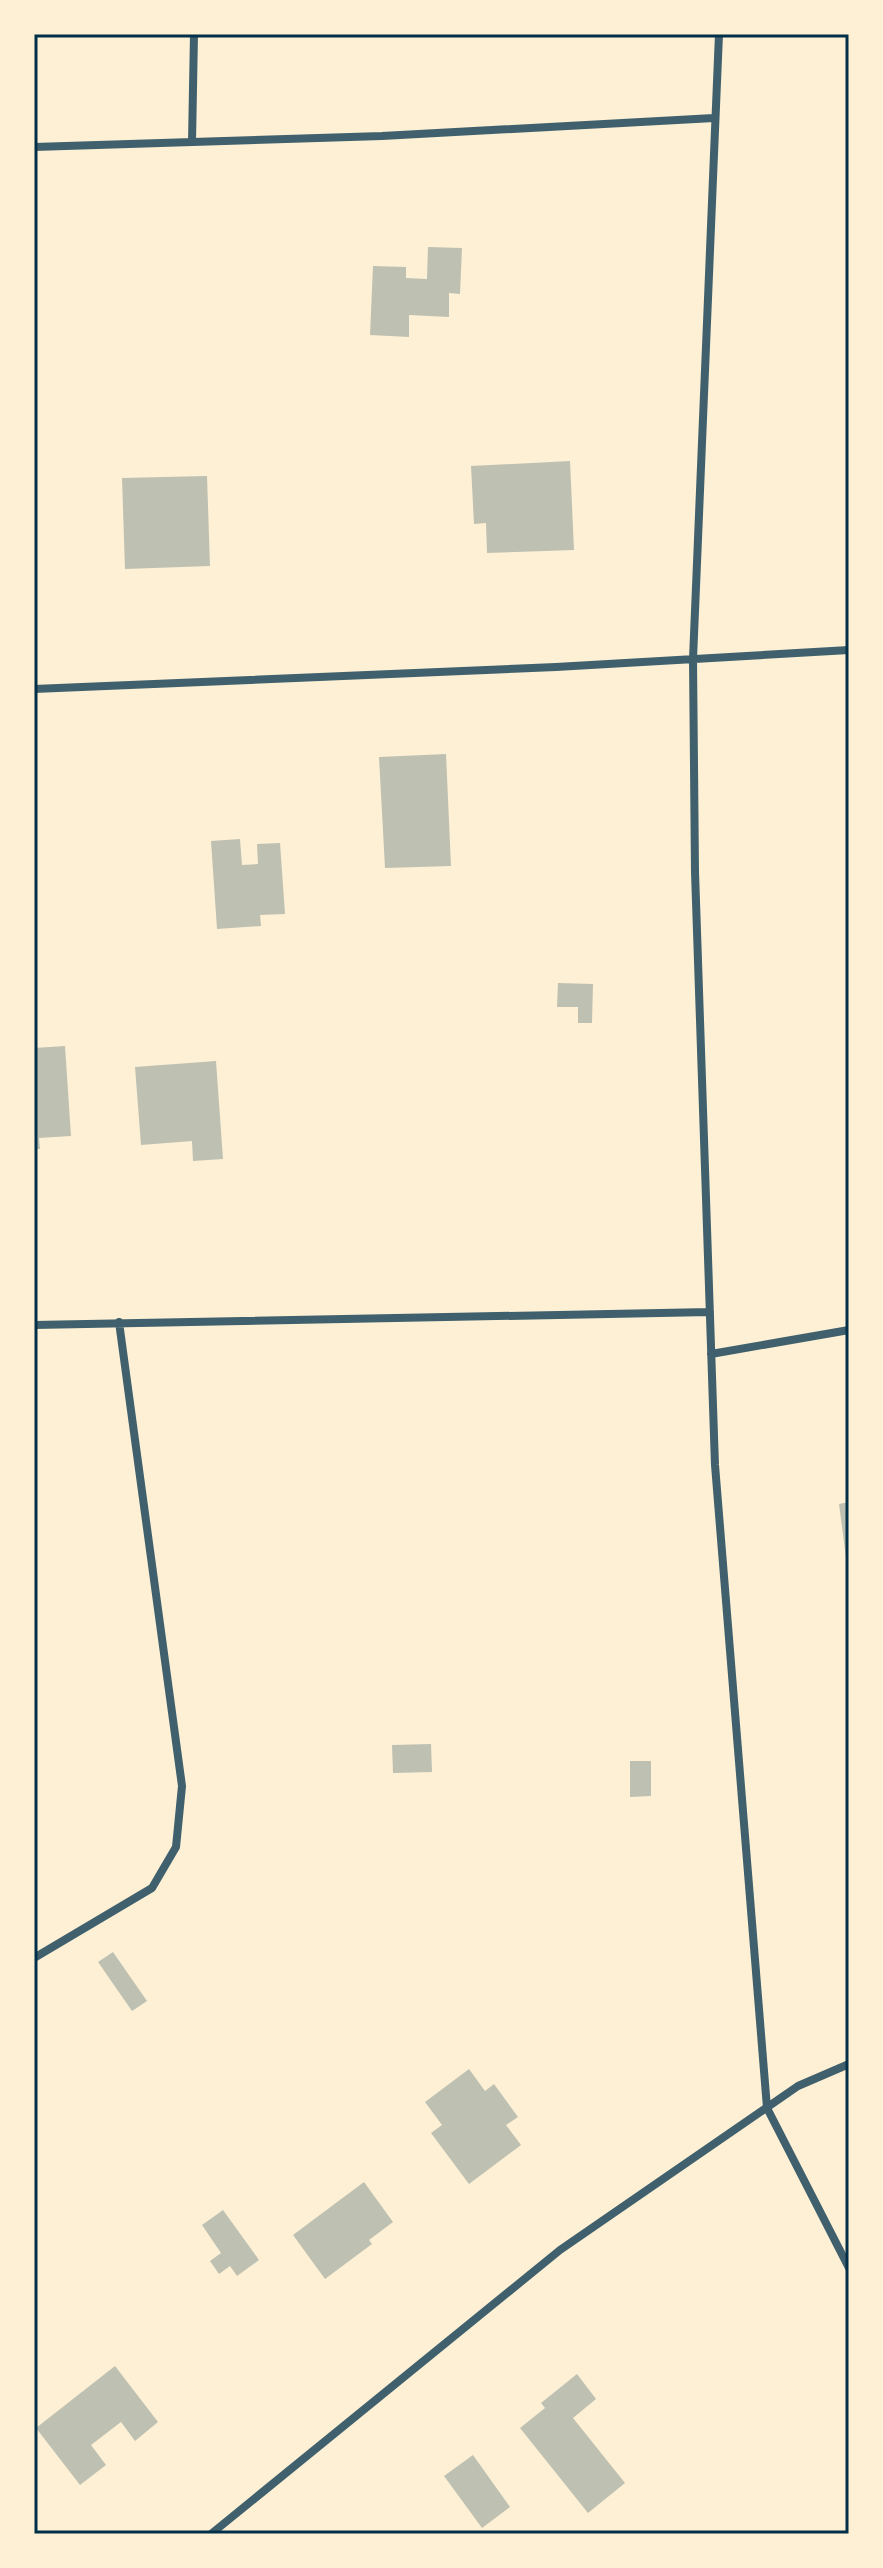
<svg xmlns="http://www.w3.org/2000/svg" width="883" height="2568" viewBox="0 0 883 2568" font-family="'PT Sans Narrow',sans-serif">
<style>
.building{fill:#bec0b2}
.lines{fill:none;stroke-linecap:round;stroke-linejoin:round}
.minor{stroke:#3f606c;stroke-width:8}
.neatline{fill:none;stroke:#003049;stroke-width:3}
</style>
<rect width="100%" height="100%" fill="#fdf0d5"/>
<path class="building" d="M428 247 462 248 460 294 449 293V317L409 315V337L370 335 373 266 406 267V278L427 279Z
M570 461 574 550 487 553 486 523 474 524 471 466Z
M207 476 210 566 125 569 122 478Z
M446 754 451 866 385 868 379 757Z
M240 839 242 865 258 864 257 844 280 843 285 914 260 915 261 926 217 929 211 841Z
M558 983 593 984 592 1023H578V1007H557Z
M65 1046 71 1136 39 1138 40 1149H34V1048Z
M216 1061 223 1159 193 1161 192 1141 141 1145 135 1067Z
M849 1502V1565H847L839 1504Z
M431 1744 432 1772 393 1773 392 1745Z
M630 1761H651V1796L630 1797Z
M113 1952 147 2001 132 2011 98 1962Z
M469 2069 485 2091 494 2084 518 2117 506 2125 521 2145 469 2184 431 2133 442 2125 425 2102Z
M364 2182 393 2222 369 2240 372 2244 325 2279 293 2235Z
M223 2210 259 2260 237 2276 230 2266 219 2274 210 2261 221 2253 202 2225Z
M115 2366 158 2422 135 2441 121 2422 91 2445 106 2465 80 2485 36 2428Z
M577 2374 596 2399 573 2418 625 2483 588 2513 520 2428 545 2408 541 2403Z
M473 2455 510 2507 482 2528 444 2476Z"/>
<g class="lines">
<path class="minor" d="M719 34 693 659 695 872 715 1465 767 2108 849 2268
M192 142 194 34
M34 147 382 136 714 118
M34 689 556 667 849 650
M34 1325 710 1312
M711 1354 849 1330
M34 1958 152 1888 176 1847 182 1786 119 1322
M211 2534 560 2250 798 2086 849 2064"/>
</g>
<rect width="883" height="2568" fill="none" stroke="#fdf0d5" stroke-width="72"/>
<rect x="36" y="36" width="811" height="2496" class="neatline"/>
</svg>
